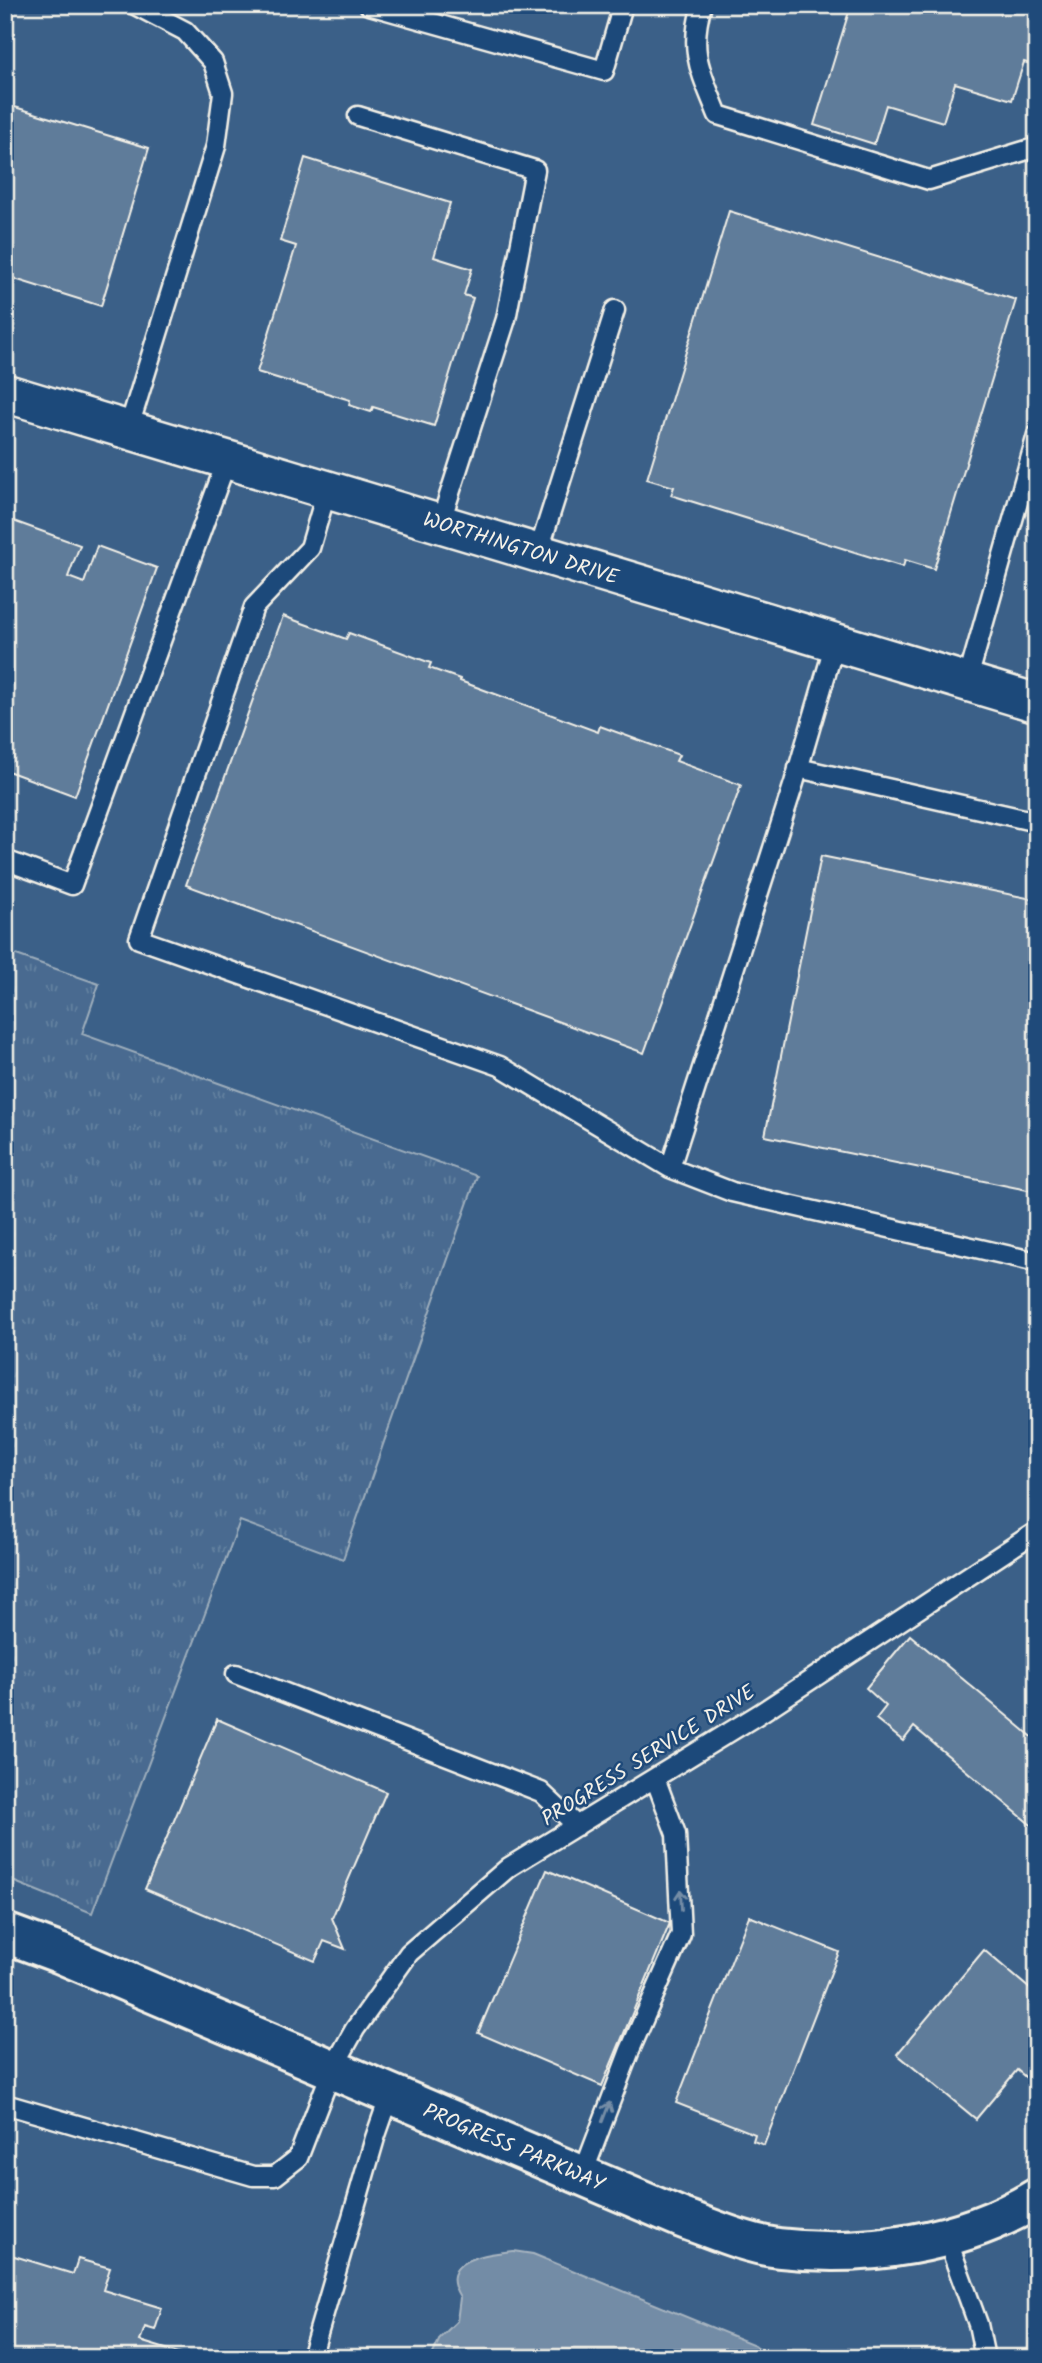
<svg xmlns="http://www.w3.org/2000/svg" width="1042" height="2363" viewBox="0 0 1042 2363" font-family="Kalam,sans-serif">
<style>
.built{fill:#3b6088}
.grass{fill:url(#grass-tufts);stroke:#9eaebc;stroke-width:2}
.water{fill:#738ca6;stroke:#a7b4c0;stroke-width:2}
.building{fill:#5e7b9a;stroke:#f4f1e8;stroke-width:2}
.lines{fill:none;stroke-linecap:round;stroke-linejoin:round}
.service-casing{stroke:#f4f1e8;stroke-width:23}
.minor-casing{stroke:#f4f1e8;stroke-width:42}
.tertiary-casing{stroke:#f4f1e8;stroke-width:44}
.service{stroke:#1f4a7a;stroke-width:18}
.minor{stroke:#1f4a7a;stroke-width:37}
.tertiary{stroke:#1f4a7a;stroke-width:38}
.oneway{stroke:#748da6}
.labels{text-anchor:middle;stroke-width:5;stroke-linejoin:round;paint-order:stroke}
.street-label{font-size:21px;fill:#f4f1e8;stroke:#1f4a7a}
</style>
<defs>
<pattern id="grass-tufts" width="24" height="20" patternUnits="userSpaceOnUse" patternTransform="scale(1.75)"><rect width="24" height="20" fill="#496b90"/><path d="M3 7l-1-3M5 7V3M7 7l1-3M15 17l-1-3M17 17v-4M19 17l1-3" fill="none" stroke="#6481a0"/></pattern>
</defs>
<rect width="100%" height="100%" fill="#2c5481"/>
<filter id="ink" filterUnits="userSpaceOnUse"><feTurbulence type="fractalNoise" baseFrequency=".0143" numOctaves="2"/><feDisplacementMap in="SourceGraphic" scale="14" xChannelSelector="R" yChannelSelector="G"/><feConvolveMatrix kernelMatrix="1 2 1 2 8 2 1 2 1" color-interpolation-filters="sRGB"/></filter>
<g filter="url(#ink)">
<path class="built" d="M5 5H1037V2358H5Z"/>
<path class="grass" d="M5 951 99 984 82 1034 477 1176 343 1559 240 1521 92 1913 5 1878Z"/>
<path class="water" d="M513 2251 533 2254 755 2345 771 2358H431L440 2338 457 2321 460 2298C436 2259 485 2254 513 2251Z"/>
<path class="building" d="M851 5H1037V66L1024 62 1012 100 955 83 943 122 886 105 874 144 814 125Z
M5 104 149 148 101 306 5 276Z
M305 158 450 203 434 257 472 269 464 295 473 298 434 426 373 407 371 412 349 405 350 400 257 372 296 246 280 241Z
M729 211 1016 300 934 569 905 560 903 567 671 495 674 487 647 479Z
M5 518 80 545 68 577 84 583 97 546 157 568 75 796 5 770Z
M283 616 346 639 349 633 431 663 429 668 460 679V681L598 732 600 726 679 755 676 761 741 785 644 1053 186 885Z
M821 856 1037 900V1192L765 1136Z
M910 1635 1037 1741V1830L914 1727 903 1741 876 1719 886 1706 866 1688Z
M217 1719 386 1792 332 1918 345 1949 324 1941 315 1961 145 1889Z
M547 1870 670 1923 602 2086 478 2033Z
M749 1916 839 1952 764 2145 753 2141 755 2134 676 2103Z
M984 1950 1037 1995V2072L1030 2081 1017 2070 976 2119 897 2054Z
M11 2255 73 2274 78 2259 110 2268 103 2290 162 2308 155 2330 145 2327 140 2341 195 2358H5V2273Z"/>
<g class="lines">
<g class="service-casing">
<path id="service" d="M369 5 604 71 623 5
M702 5C688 52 701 72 718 115L929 180 1037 147
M358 116 535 170 506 319 440 524
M128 430 216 146 223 93 213 62 185 31 135 5
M327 490 310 548 254 607 139 939 500 1066 670 1168 732 1192 1037 1262
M538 553 615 310
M967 682 1037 435
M798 768 1037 822
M5 860 72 885 227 460
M670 1168 794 783 835 643
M236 1674 541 1792 577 1826
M5 2104 253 2176H275L298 2158 332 2070 355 2029 409 1953 509 1867 759 1714 1037 1531
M582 2176 630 2050 681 1934 676 1834 655 1778
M946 2236 978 2324 985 2358
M311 2358 375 2138 390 2095"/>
</g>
<g class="minor-casing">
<path id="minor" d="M5 393 1037 703"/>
</g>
<g class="tertiary-casing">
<path id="tertiary" d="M5 1933 59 1953 682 2218C713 2229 746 2244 779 2248 865 2258 962 2244 1037 2198"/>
</g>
<use href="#service" class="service"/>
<use href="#minor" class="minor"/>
<use href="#tertiary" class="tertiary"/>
</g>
<defs><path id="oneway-shaft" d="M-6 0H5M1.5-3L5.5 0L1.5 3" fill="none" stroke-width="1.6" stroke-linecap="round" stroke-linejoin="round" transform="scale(1.75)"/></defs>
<g class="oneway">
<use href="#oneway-shaft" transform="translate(681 1900) rotate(-93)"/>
<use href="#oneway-shaft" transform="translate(606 2112) rotate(-69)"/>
</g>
</g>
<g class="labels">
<g class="street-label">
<text transform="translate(521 548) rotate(17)" y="7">WORTHINGTON DRIVE</text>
<text transform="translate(648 1755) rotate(-32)" y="7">PROGRESS SERVICE DRIVE</text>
<text transform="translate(514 2147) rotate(23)" y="7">PROGRESS PARKWAY</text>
</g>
</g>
<rect width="1042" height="2363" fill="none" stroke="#1f4a7a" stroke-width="28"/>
<rect x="14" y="14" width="1014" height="2335" fill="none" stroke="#f4f1e8" stroke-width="2.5" filter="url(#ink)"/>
</svg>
